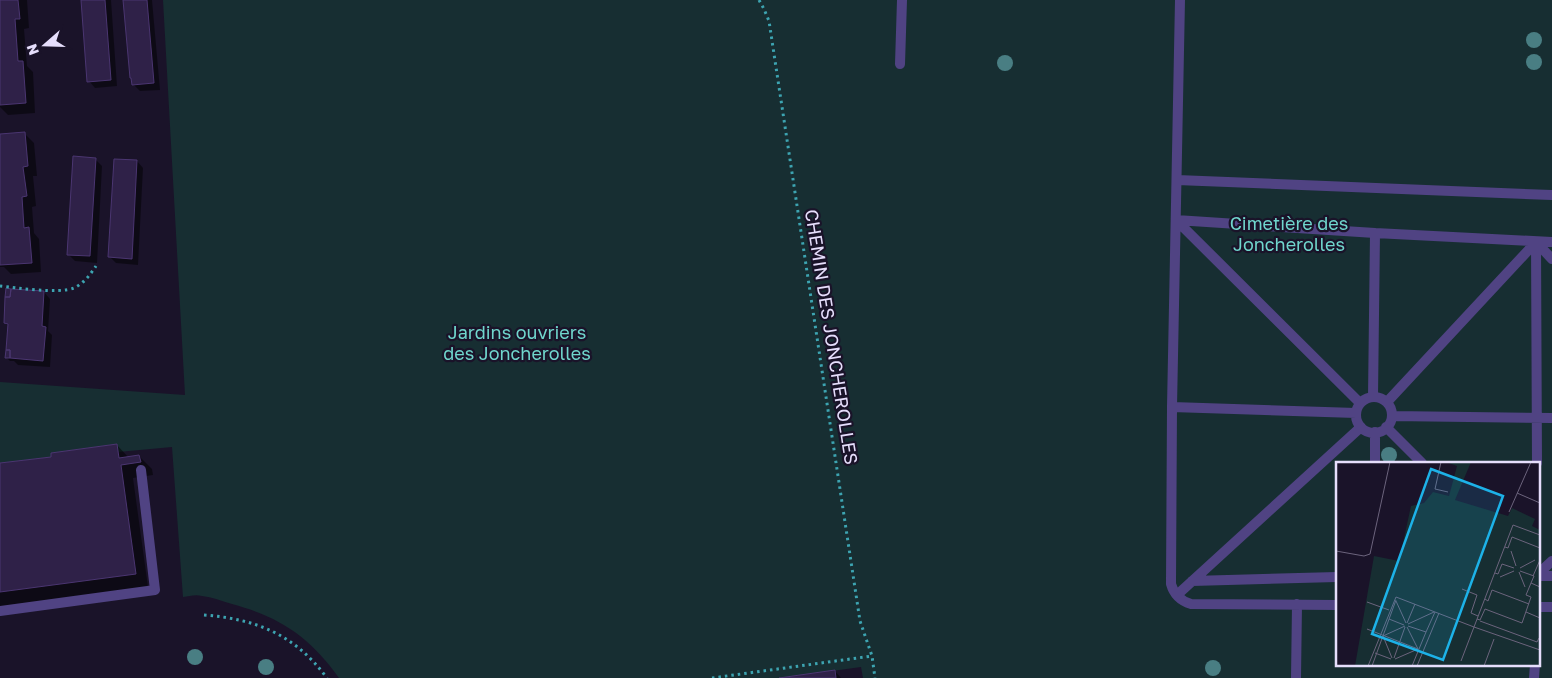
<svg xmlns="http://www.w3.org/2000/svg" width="1552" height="678" viewBox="0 0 1552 678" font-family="'Golos Text',sans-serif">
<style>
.green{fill:#172e32;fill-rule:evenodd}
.shadow{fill:#0007}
.building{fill:#2f2148;stroke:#4b3671}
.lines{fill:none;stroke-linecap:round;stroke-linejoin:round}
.path{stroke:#3da4b1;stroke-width:3;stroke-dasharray:2.5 4;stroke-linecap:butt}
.lane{stroke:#504383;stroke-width:10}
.tree{fill:#497e83}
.labels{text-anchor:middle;stroke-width:4.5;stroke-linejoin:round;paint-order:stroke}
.park-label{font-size:18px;fill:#70d6cd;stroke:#1a1329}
.street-label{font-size:18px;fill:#e6defc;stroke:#1a1329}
.inset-road{fill:none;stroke:#6c647d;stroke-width:1}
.view{fill:#1db2e8;fill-opacity:0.15;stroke:#1db2e8;stroke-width:2.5}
.inset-edge{fill:none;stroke:#e6defc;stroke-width:2.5}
</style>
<rect width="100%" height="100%" fill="#1a1329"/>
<path class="green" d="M163 0H1552V678H863L861 667 781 678H339C310 637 280 617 232 604 222 601 212 597 202 596 196 594 189 596 183 597L172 447 118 452 117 444 51 453V457L0 463V382L185 395ZM1337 463H1538V664H1337Z"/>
<path class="shadow" d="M0 0H27L29 28 24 29 27 66 33 72 35 113 8 115 0 107Z
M83 0H111L117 86 95 88 89 81Z
M125 0H152L160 90 140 91 133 84Z
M24 133 34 143 37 176H33L36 206 32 207 34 233 39 239 41 272 11 274 4 267H0V136Z
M95 159 102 166 97 263 75 261 68 254Z
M137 161 143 168 138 265 116 263 109 256Z
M44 292 50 299 48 331 52 335 50 367 18 365 14 361H10L7 358 9 327 5 323Z
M117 445 129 458 139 456 152 469 153 475 133 478 148 587 0 607V465L52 458Z
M835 671 841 678H788Z"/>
<path class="building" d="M0 0H18L20 19H15L18 61H23L26 103 0 105Z
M81 0H105L111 80 87 82Z
M123 0H147L154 83 132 85 131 78H130Z
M25 132 28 166 23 167 27 196 22 197 24 228 29 227 32 263 0 265V134Z
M73 156 96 158 90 256 67 255Z
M114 159 137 160 132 259 108 257Z
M6 288 11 289 10 297H5Z
M11 289 44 291 42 326 46 327 43 361 10 358V350H6L8 324 4 323 5 297H10Z
M6 350H10V358H5Z
M117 444 119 458 139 455 141 462 121 465 136 574 0 592V463L51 457V453Z
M835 670 836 678H779Z"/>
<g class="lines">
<path class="path" d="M759 0 764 9 769 21 860 621 872 656 875 678
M0 286C17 288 59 294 74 288 84 283 90 275 96 266
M204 615C257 619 295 635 327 678
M712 678 872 656"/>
<path class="lane" d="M1180 0 1172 407 1171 584C1174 595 1181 601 1191 604L1337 605
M900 64 902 0
M1177 180 1552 195
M1176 220 1375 233 1373 397
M1176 220 1360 403
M1375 233 1552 242
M1356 415a18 18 0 1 1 36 0a18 18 0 1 1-36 0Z
M1387 402 1536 242
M1172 407 1356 413
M1392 416 1552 418
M1386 427 1422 463
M1375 463V432
M1537 463 1536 242 1552 259
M1538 574 1552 561
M1538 576H1552
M1192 581 1337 577
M1177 595 1361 427
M1538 607H1552
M0 611 155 590 141 470
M1296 678 1297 604
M1534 678 1535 664"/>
</g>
<g class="tree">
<circle cx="1534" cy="40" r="8"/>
<circle cx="1534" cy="62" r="8"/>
<circle cx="1005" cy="63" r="8"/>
<circle cx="1389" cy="455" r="8"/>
<circle cx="195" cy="657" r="8"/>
<circle cx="266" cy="667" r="8"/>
<circle cx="1213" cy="668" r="8"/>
</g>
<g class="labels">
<g class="park-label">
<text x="1289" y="230">Cimetière des<tspan x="1289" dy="21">Joncherolles</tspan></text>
<text x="517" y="339">Jardins ouvriers<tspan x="517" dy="21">des Joncherolles</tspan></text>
</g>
<g class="street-label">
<text transform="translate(831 337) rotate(81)" y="6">CHEMIN DES JONCHEROLLES</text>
</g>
</g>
<g transform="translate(1336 462)">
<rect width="204" height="204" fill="#1a1329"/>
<path d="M110 0H135L119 38 172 54 176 46 199 57 196 64 204 68V204H19L38 94 63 99 75 44 88 41 97 30 113 34 121 4Z" fill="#172e32"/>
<path class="inset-road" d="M105 0 99 27 112 30M181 31 204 41M173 50 195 0M204 73 177 63 138 165 204 188M169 85 172 86 176 75 204 86M0 89 28 94 34 92 54 0M175 89 180 104M184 106 199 98M184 109 198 114 195 121 204 125M183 110 189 125M159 111 162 112 166 102 178 106M197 114 204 98M164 115 178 109M126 127 141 133 135 151 142 154M149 137 152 139 156 128 193 142M60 139 70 161M31 140 53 148M190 150 204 156M53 157 68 163M141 157 144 158 149 147 186 161 195 135 190 133 195 121M144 159 201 180 203 176M71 161 79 142M72 162 98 150M72 164 90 170 99 150M71 165 82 187M31 167 82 187 59 197M39 191 55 197M56 196 47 174 69 164M58 196 69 165M32 204 60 135 138 165 125 199M36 204 60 138M76 204 90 170M81 204 103 151M148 204 158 177"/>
<path class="view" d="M95 7 167 34 107 198 36 172Z"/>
<rect width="204" height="204" class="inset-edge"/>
</g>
<g transform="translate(45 45) rotate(250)" stroke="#1a1329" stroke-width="4" paint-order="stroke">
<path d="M0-4L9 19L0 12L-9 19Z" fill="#e6defc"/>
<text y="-8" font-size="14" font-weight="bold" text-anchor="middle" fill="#e6defc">N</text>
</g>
</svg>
